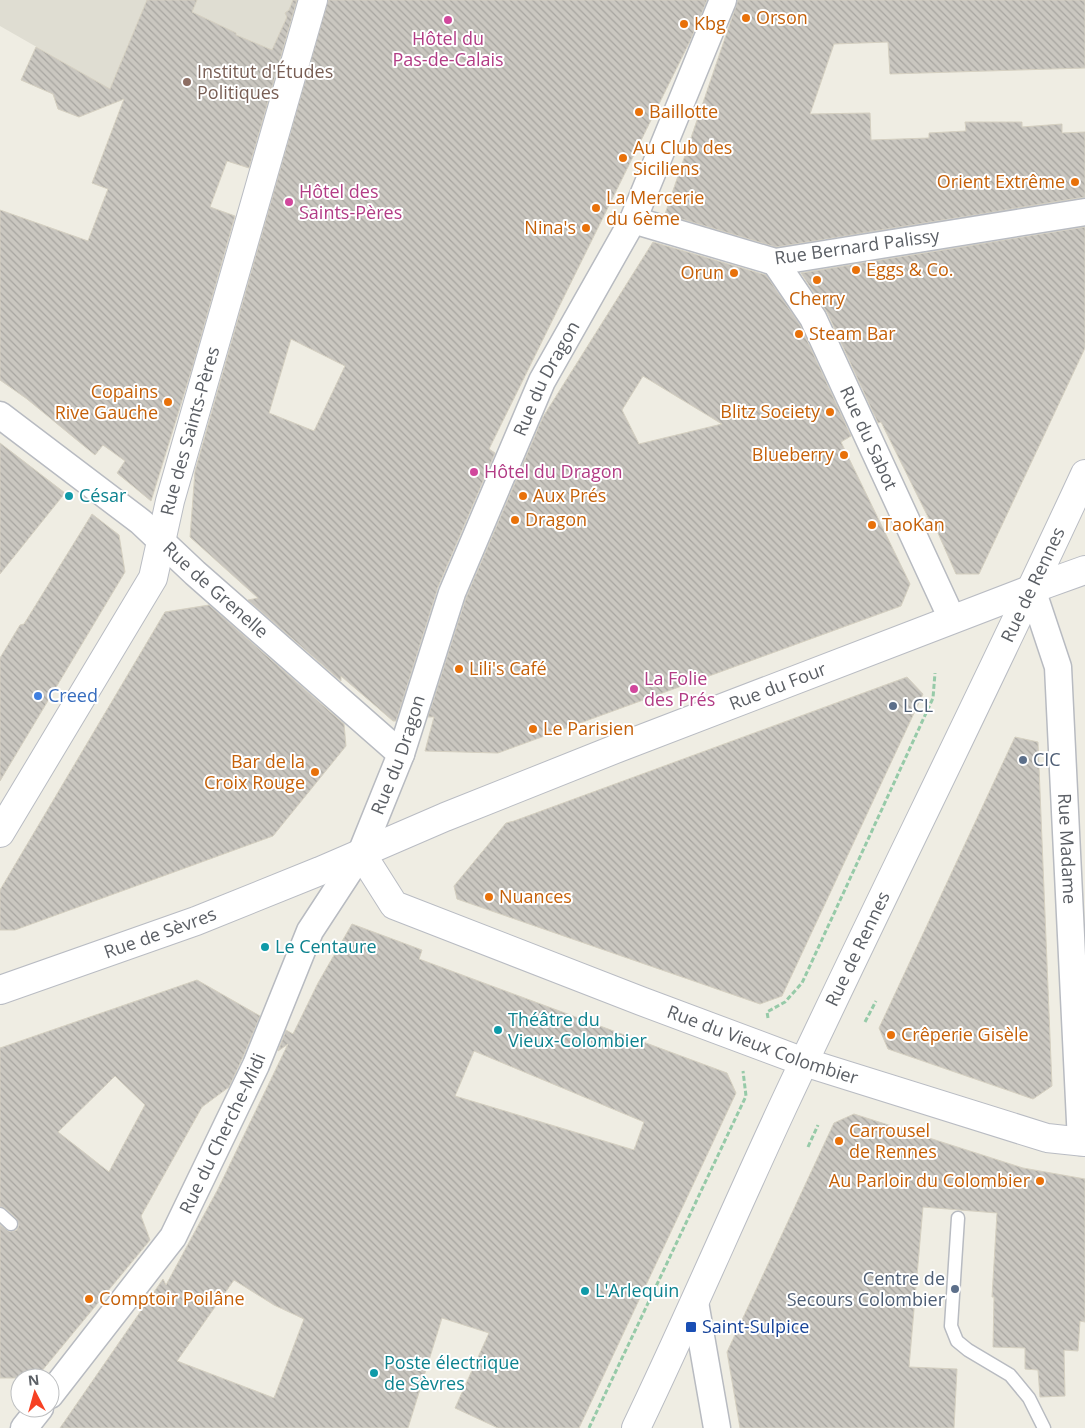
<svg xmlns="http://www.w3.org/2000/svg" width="1085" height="1428" viewBox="0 0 1085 1428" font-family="'Open Sans',sans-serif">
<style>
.education{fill:#dfddd2}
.building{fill:url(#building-back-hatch);stroke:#d5d0c1;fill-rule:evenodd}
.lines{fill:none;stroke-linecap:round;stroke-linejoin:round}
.lane-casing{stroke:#b8bbc1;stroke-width:15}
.street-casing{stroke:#b8bbc1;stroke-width:29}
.secondary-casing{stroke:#b9bcc3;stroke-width:30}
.path{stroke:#96caa8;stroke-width:3;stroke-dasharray:5 2.5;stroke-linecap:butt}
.lane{stroke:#fff;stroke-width:12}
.street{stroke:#fff;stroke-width:26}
.secondary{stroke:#fff;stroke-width:28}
.food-dot{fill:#e8710a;stroke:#fff;stroke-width:2}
.hotel-dot{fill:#d1479c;stroke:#fff;stroke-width:2}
.education-dot{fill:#8d6e63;stroke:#fff;stroke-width:2}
.culture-dot{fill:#0f9aa8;stroke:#fff;stroke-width:2}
.shop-dot{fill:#3f7fe0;stroke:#fff;stroke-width:2}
.service-dot{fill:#5c6f8a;stroke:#fff;stroke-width:2}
.transit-dot{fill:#1a4fb4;stroke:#fff;stroke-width:2}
.labels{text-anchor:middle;stroke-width:4;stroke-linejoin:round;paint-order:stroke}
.food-label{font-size:18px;fill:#c56008;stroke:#fff;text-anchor:start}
.hotel-label{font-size:18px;fill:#b23c85;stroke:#fff;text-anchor:start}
.education-label{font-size:18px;fill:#785e54;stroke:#fff;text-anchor:start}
.street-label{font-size:18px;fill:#5b5f65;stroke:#fff}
.culture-label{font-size:18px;fill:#0d838f;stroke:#fff;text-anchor:start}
.shop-label{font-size:18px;fill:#366cbe;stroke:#fff;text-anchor:start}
.service-label{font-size:18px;fill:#4e5e75;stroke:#fff;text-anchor:start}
.transit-label{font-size:18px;fill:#164399;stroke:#fff;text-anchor:start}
</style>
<defs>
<pattern id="building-back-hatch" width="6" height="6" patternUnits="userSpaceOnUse" patternTransform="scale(1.25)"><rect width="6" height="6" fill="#cac7c0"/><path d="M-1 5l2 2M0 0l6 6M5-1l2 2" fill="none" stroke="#a7a5a0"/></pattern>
</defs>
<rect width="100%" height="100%" fill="#efede3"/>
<path class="education" d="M0 0H299L294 16 292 17 284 38 286 43 262 128 110 89 0 26Z"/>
<path class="building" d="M147 0H197L192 12 236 33V35L272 50 287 17 285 13 289 10 293 0H297L249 168 227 161 210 207 235 216 193 365 151 501 117 473 125 461 103 445 95 455 27 399 0 380V210L88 241 108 189 92 183 124 99 79 117 58 109 53 94 21 80 36 47 110 89Z
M328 0H707L690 41 489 449 495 453 438 587 396 721H393L341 676V681L248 600 258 598 190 537 195 471ZM291 339 345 366 314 431 269 413Z
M738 0H1085V68L890 74 888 42 834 44 810 114 870 113 871 140 929 138V133L966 131 965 122H1022V127L1062 124V133L1085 132V197L776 247 665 214Z
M1085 227V348L979 574H956L934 524 933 527 881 422 878 423 827 312 801 273Z
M653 242 766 275 800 325 851 436 841 442 910 584 901 606 498 753 425 751 434 717H428L466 598 543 417ZM643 376 722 424 639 444 622 410Z
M0 443 65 493 0 574Z
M92 514 119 535 125 572 0 781V658L20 625 24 624Z
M209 605 344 724 346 746 273 836 15 930H0V890L165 612Z
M907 677 923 694 782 996 760 1004 457 899 454 886 506 823 514 821Z
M1015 737 1038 742 1052 1086 1033 1099 888 1049 879 1028Z
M352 924 422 950 419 959 727 1073 736 1093 579 1428H498L455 1408 489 1333 442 1318 408 1428H60L163 1279 166 1285 218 1189 288 1044 278 1051 286 1030 293 1034 318 983ZM474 1051 644 1122 634 1150 455 1096ZM234 1280 274 1305 304 1319 274 1398 177 1361Z
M197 980 260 1016 242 1059 229 1087 202 1107 141 1216 150 1240 36 1378H0V1225L10 1232 17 1230 19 1225 16 1218 5 1208 0 1206V1048ZM115 1076 145 1105 109 1172 58 1132Z
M854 1114 1023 1168 1085 1179V1322L1080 1321 1078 1351 1064 1350 1065 1396 1040 1397 1038 1370 1025 1369V1348L993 1347 994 1297H992L997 1213 923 1207 909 1367 957 1369 954 1428H740L727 1352 834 1123Z"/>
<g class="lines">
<g class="lane-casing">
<path id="lane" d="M0 1214 11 1224
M958 1218 951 1326 957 1341 968 1350 1010 1375 1029 1398 1044 1428"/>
</g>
<g class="street-casing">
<g id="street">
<path d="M633 220 775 262 1085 212"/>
<path id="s1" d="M775 262 813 318 952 619"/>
<path id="s2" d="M0 415 141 522 195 573 401 754"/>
<path id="s3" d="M1032 589 1058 667 1081 1142"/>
<path d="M695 1302 717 1428"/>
<path id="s4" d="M50 1395 173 1237 256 1065 310 931 361 853 401 754 452 593 542 381 633 220 723 0"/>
<path d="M24 1428 40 1408"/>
</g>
</g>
<g class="secondary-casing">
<g id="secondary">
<path id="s5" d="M0 833 153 578 170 501 313 0"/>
<path id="s6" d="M361 853 394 905 641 1001 804 1062 1047 1138 1085 1142"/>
<path id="s7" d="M0 990 196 921 320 871 445 817 618 748 1032 589 1085 570"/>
<path id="s8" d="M636 1428C688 1320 735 1209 786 1100 884 891 988 684 1085 474"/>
</g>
</g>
<path class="path" d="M768 1018 767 1012 785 1002 802 983 933 698 935 673
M865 1022 876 1001
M808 1147 818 1125
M589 1428 746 1096 743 1071"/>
<use href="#lane" class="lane"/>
<use href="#street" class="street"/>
<use href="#secondary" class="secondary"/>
</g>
<g class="food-dot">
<circle cx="746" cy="18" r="5"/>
<circle cx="684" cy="24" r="5"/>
<circle cx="639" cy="112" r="5"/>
<circle cx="623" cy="158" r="5"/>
<circle cx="1075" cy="182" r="5"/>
<circle cx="596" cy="208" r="5"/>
<circle cx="586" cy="228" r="5"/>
<circle cx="856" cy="270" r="5"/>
<circle cx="734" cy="273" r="5"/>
<circle cx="817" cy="280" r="5"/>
<circle cx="799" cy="334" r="5"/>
<circle cx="168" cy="402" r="5"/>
<circle cx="830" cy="412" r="5"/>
<circle cx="844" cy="455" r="5"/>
<circle cx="523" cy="496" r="5"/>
<circle cx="515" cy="520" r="5"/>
<circle cx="872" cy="525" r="5"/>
<circle cx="459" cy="669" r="5"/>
<circle cx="533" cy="729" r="5"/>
<circle cx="315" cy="772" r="5"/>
<circle cx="489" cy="897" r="5"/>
<circle cx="891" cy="1035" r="5"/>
<circle cx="839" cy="1141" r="5"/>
<circle cx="1040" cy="1181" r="5"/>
<circle cx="89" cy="1299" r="5"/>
</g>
<g class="hotel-dot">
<circle cx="448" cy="20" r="5"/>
<circle cx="289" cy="202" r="5"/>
<circle cx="474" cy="472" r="5"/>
<circle cx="634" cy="689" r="5"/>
</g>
<circle class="education-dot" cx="187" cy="82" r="5"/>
<g class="culture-dot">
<circle cx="69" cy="496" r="5"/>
<circle cx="265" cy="947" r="5"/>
<circle cx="498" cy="1030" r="5"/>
<circle cx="585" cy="1291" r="5"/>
<circle cx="374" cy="1373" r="5"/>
</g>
<circle class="shop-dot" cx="38" cy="696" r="5"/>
<g class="service-dot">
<circle cx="893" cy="706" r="5"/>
<circle cx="1023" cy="760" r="5"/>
<circle cx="955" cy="1289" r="5"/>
</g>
<rect class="transit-dot" x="685" y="1321" width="12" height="12" rx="2.5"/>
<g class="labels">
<g class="food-label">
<text x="756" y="24">Orson</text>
<text x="694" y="30">Kbg</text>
<text x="649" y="118">Baillotte</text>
<text x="633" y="154">Au Club des<tspan x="633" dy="21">Siciliens</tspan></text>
<text x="1065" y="188" text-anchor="end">Orient Extrême</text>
<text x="606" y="204">La Mercerie<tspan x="606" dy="21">du 6ème</tspan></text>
<text x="576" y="234" text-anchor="end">Nina's</text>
<text x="866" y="276">Eggs &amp; Co.</text>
<text x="724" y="279" text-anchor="end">Orun</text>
<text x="817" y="305" text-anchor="middle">Cherry</text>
<text x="809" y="340">Steam Bar</text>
<text x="158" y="398" text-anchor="end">Copains<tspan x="158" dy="21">Rive Gauche</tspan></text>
<text x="820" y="418" text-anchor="end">Blitz Society</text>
<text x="834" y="461" text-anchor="end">Blueberry</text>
<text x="533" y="502">Aux Prés</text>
<text x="525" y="526">Dragon</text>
<text x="882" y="531">TaoKan</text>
<text x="469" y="675">Lili's Café</text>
<text x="543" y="735">Le Parisien</text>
<text x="305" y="768" text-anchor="end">Bar de la<tspan x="305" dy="21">Croix Rouge</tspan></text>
<text x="499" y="903">Nuances</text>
<text x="901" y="1041">Crêperie Gisèle</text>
<text x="849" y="1137">Carrousel<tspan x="849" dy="21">de Rennes</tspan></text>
<text x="1030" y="1187" text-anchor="end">Au Parloir du Colombier</text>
<text x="99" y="1305">Comptoir Poilâne</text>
</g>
<g class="hotel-label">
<text x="448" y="45" text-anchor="middle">Hôtel du<tspan x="448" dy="21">Pas-de-Calais</tspan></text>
<text x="299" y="198">Hôtel des<tspan x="299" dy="21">Saints-Pères</tspan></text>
<text x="484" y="478">Hôtel du Dragon</text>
<text x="644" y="685">La Folie<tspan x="644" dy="21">des Prés</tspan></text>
</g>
<g class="education-label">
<text x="197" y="78">Institut d'Études<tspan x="197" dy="21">Politiques</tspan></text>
</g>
<g class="street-label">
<text transform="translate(857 247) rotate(-8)" y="6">Rue Bernard Palissy</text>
<text dy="6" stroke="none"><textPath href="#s4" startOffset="1139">Rue du Dragon</textPath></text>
<text dy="6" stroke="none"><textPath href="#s5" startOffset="449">Rue des Saints-Pères</textPath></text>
<text dy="6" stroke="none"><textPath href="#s1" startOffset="200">Rue du Sabot</textPath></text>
<text dy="6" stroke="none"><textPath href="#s8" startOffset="932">Rue de Rennes</textPath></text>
<text dy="6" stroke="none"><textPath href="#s2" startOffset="278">Rue de Grenelle</textPath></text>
<text dy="6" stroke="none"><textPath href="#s7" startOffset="835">Rue du Four</textPath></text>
<text dy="6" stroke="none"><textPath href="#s4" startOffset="734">Rue du Dragon</textPath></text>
<text dy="6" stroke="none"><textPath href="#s3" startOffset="264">Rue Madame</textPath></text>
<text dy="6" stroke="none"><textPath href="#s7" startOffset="170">Rue de Sèvres</textPath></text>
<text dy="6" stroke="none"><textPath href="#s8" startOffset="528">Rue de Rennes</textPath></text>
<text dy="6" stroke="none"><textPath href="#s6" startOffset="456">Rue du Vieux Colombier</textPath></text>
<text dy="6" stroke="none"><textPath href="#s4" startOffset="315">Rue du Cherche-Midi</textPath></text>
</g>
<g class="culture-label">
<text x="79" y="502">César</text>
<text x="275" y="953">Le Centaure</text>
<text x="508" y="1026">Théâtre du<tspan x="508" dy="21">Vieux-Colombier</tspan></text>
<text x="595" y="1297">L'Arlequin</text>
<text x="384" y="1369">Poste électrique<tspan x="384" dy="21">de Sèvres</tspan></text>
</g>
<g class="shop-label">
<text x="48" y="702">Creed</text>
</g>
<g class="service-label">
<text x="903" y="712">LCL</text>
<text x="1033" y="766">CIC</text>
<text x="945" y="1285" text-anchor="end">Centre de<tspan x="945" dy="21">Secours Colombier</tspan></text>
</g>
<g class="transit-label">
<text x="702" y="1333">Saint-Sulpice</text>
</g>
</g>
<g transform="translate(35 1393) rotate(354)"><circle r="24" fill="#ffffff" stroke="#bdbfc1"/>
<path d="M0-4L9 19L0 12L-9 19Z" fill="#f64123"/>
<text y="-8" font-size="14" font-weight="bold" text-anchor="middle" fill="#5b5f65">N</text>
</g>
</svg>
